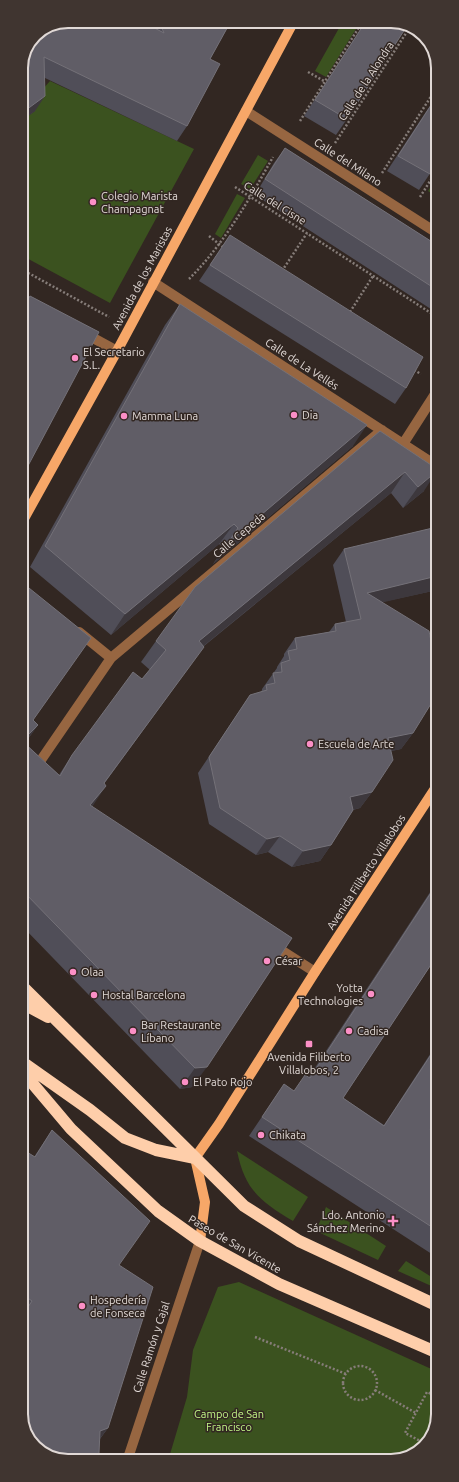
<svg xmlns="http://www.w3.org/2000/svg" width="459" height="1482" viewBox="0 0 459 1482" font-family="Ubuntu,sans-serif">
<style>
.green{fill:#3b521f}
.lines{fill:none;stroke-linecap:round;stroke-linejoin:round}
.path{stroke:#867d79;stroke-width:2.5;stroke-dasharray:2 2;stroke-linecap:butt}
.minor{stroke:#976641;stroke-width:10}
.major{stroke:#f7a768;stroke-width:10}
.highway{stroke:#feceaa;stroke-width:12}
.wall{fill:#504e58}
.shaded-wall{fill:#3d383d}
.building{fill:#605d66;stroke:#747178}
.poi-dot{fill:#fb8fc6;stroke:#322722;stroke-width:1.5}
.labels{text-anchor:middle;stroke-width:3;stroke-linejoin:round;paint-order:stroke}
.street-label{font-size:11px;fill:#e1d9d6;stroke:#322722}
.poi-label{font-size:11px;fill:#e1d9d6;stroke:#322722;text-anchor:start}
.park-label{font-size:11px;fill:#c0f585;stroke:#322722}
.rim{fill:none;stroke:#e1d9d6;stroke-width:2}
</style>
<rect width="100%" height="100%" fill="#322722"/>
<path class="green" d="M343 21H361L326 77 315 71Z
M50 81 194 149 110 303 21 255V121L35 111 34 99Z
M258 155 268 161 250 189 241 184Z
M437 177V197L428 191Z
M237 194 245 198 221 238 215 234Z
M237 1151 308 1197 293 1221C260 1201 245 1190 237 1151Z
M326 1207 386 1246 378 1260 316 1231Z
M406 1261 438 1281V1289L398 1271Z
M239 1282 438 1372V1414L428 1443 400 1460 168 1461 187 1397 193 1350 218 1287Z"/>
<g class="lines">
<path class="path" d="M308 72 324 81
M300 121 363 21
M335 143 410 27
M382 173 437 87
M235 187 437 317
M420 197 437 170
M209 236 223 247
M21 269 109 317
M282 271 307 233
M189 279C224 244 249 200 273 157
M350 312 373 276
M414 370 421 374
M255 1337 346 1374
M343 1383a17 17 0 1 1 34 0a17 17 0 1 1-34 0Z
M375 1390 416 1413
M426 1444 405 1433 427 1392 438 1397
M155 1455 168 1461"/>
<path class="minor" d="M246 111 437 233
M153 282 437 466
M21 299 38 308
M84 333 117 351
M403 444 437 391
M79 632 111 658
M41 760 111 658 382 430
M273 945 315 972
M127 1461 200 1241"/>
<path class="major" d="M21 524 117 351 294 21
M200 1241 205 1202 195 1158 219 1124 315 972 438 784"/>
<path class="highway" d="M22 986 244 1206 299 1241 438 1306
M22 1003 48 1017
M22 1062 90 1110 125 1138 156 1150 195 1158
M22 1071 71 1129 158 1211 200 1241 279 1284 438 1353"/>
</g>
<path class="wall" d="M142 21H231L210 59 187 126 177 141 45 78 35 111 21 121V65Z
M366 21H397L347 119 336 135 304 116Z
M437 95V163L419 190 387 171Z
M285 148 437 245V313L255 195 274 163Z
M230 235 406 388 395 404 199 281Z
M30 296 21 479V309Z
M180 304 353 446 213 564 224 548 219 544 111 635 30 567 165 325Z
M380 431 424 491 403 508 391 493 204 646 189 667 104 784 92 807 292 938 192 1087 180 1089 22 926 21 588 24 584 33 720 38 725 25 743 59 775 72 755 150 670 141 662 156 641Z
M437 527V590L382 602 413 733 401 749 391 751 372 792 360 808 353 810 331 845 320 861 292 867 268 852 256 855 209 824 198 773 250 695 261 692 262 690V689L277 668V667L284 656V654L295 638 329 632 335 624 346 622 333 565 344 549Z
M438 880V954L343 1098 384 1125 438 1042V1118L430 1130 438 1134V1258L249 1136 284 1084 294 1091 309 1077Z
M52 1130 119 1265 108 1428 100 1439 23 1314 22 1313V1149L34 1157Z"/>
<path class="shaded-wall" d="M45 96 35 111 21 121V117L26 110Z
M367 425 353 446 213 564 228 543Z
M437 471 424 491 403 508 418 487Z
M405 472 391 493 185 661 199 641Z
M234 524 219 544 111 635 125 614Z
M437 576V590L358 608 367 593Z
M38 725 23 746 22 741Z
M413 733 401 749 377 754 388 738Z
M106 786 92 807 90 805Z
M372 792 360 808 339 813 350 797Z
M280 836 268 852 256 855 267 839Z
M331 845 320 861 292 867 303 851Z
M207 1067 192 1087 180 1089 195 1068Z
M108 1428 98 1441 100 1431Z"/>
<path class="building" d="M68 21H141L164 33 159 21H231L210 59 220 64 187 126 44 57 45 96 26 110 21 106V65L35 35Z
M366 21H397L407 26 347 119 315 100Z
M437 96V163L430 174 398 156Z
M285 148 437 245V290L265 179Z
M230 235 423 357 406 388 210 265Z
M30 296 99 332 21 479V311Z
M180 304 367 425 228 543 238 528 234 524 125 614 45 546Z
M380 431 437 469V471L418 487 405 472 199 641 204 647 104 783 106 786 90 805 292 938 207 1067 195 1068 22 890 21 590 24 584 91 638 33 720 38 725 22 741 60 776 72 755 133 672 142 679 166 650 156 641 195 587Z
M437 527V576L367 593 429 631 437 672V694L413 733 388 738 393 760 372 792 350 797 353 810 331 845 303 851 280 836 267 839 220 808 209 757 250 695 267 690 266 685 275 683 273 673 282 672 281 663 290 660 288 651 297 649 295 638 336 631 335 624 361 619 344 549Z
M438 882V954L343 1098 384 1126 438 1044V1118L430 1130 438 1134V1231L262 1117 284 1084 294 1091 305 1075 310 1078Z
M52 1130 150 1221 119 1265 153 1287 108 1428 100 1431 99 1453 96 1461H65L37 1449 22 1423V1316L32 1301 22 1294V1149L35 1157Z"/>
<g class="poi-dot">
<circle cx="93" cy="202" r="4"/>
<circle cx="75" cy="358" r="4"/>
<circle cx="294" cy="415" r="4"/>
<circle cx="124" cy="416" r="4"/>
<circle cx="310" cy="744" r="4"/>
<circle cx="267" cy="961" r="4"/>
<circle cx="73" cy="972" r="4"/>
<circle cx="371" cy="994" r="4"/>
<circle cx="94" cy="995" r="4"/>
<circle cx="133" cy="1031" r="4"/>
<circle cx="349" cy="1031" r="4"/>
<rect x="305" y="1040" width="8" height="8" rx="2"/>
<circle cx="185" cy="1082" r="4"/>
<circle cx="261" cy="1135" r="4"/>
<path d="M391 1215h4v4h4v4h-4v4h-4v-4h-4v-4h4z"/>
<circle cx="82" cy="1306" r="4"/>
</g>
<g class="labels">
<g class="street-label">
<text transform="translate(366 81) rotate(-57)" y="4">Calle de la Alondra</text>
<text transform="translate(348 162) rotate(33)" y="4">Calle del Milano</text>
<text transform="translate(275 203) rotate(32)" y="4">Calle del Cisne</text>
<text transform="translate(142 278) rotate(-62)" y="4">Avenida de los Maristas</text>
<text transform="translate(302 364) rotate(33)" y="4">Calle de La Vellés</text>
<text transform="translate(239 535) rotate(-40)" y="4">Calle Cepeda</text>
<text transform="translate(366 872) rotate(-57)" y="4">Avenida Filiberto Villalobos</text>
<text transform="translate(235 1244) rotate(30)" y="4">Paseo de San Vicente</text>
<text transform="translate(151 1347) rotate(-72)" y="4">Calle Ramón y Cajal</text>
</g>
<g class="poi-label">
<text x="101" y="200">Colegio Marista<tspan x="101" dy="13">Champagnat</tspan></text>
<text x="83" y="356">El Secretario<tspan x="83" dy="13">S.L.</tspan></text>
<text x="302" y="419">Dia</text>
<text x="132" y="420">Mamma Luna</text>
<text x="318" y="748">Escuela de Arte</text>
<text x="275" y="965">César</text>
<text x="81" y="976">Olaa</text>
<text x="363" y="992" text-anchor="end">Yotta<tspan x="363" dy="13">Technologies</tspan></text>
<text x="102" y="999">Hostal Barcelona</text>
<text x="141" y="1029">Bar Restaurante<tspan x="141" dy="13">Líbano</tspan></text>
<text x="357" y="1035">Cadisa</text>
<text x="309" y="1061" text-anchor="middle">Avenida Filiberto<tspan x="309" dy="13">Villalobos, 2</tspan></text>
<text x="193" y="1086">El Pato Rojo</text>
<text x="269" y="1139">Chikata</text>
<text x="385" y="1219" text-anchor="end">Ldo. Antonio<tspan x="385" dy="13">Sánchez Merino</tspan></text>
<text x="90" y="1304">Hospedería<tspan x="90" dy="13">de Fonseca</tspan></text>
</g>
<g class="park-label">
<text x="229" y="1418">Campo de San<tspan x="229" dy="13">Francisco</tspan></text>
</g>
</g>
<path d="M0 0H459V1482H0ZM68 28H391A40 40 0 0 1 431 68V1414A40 40 0 0 1 391 1454H68A40 40 0 0 1 28 1414V68A40 40 0 0 1 68 28Z" fill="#403530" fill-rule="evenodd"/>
<path class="rim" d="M68 28H391A40 40 0 0 1 431 68V1414A40 40 0 0 1 391 1454H68A40 40 0 0 1 28 1414V68A40 40 0 0 1 68 28Z"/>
</svg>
